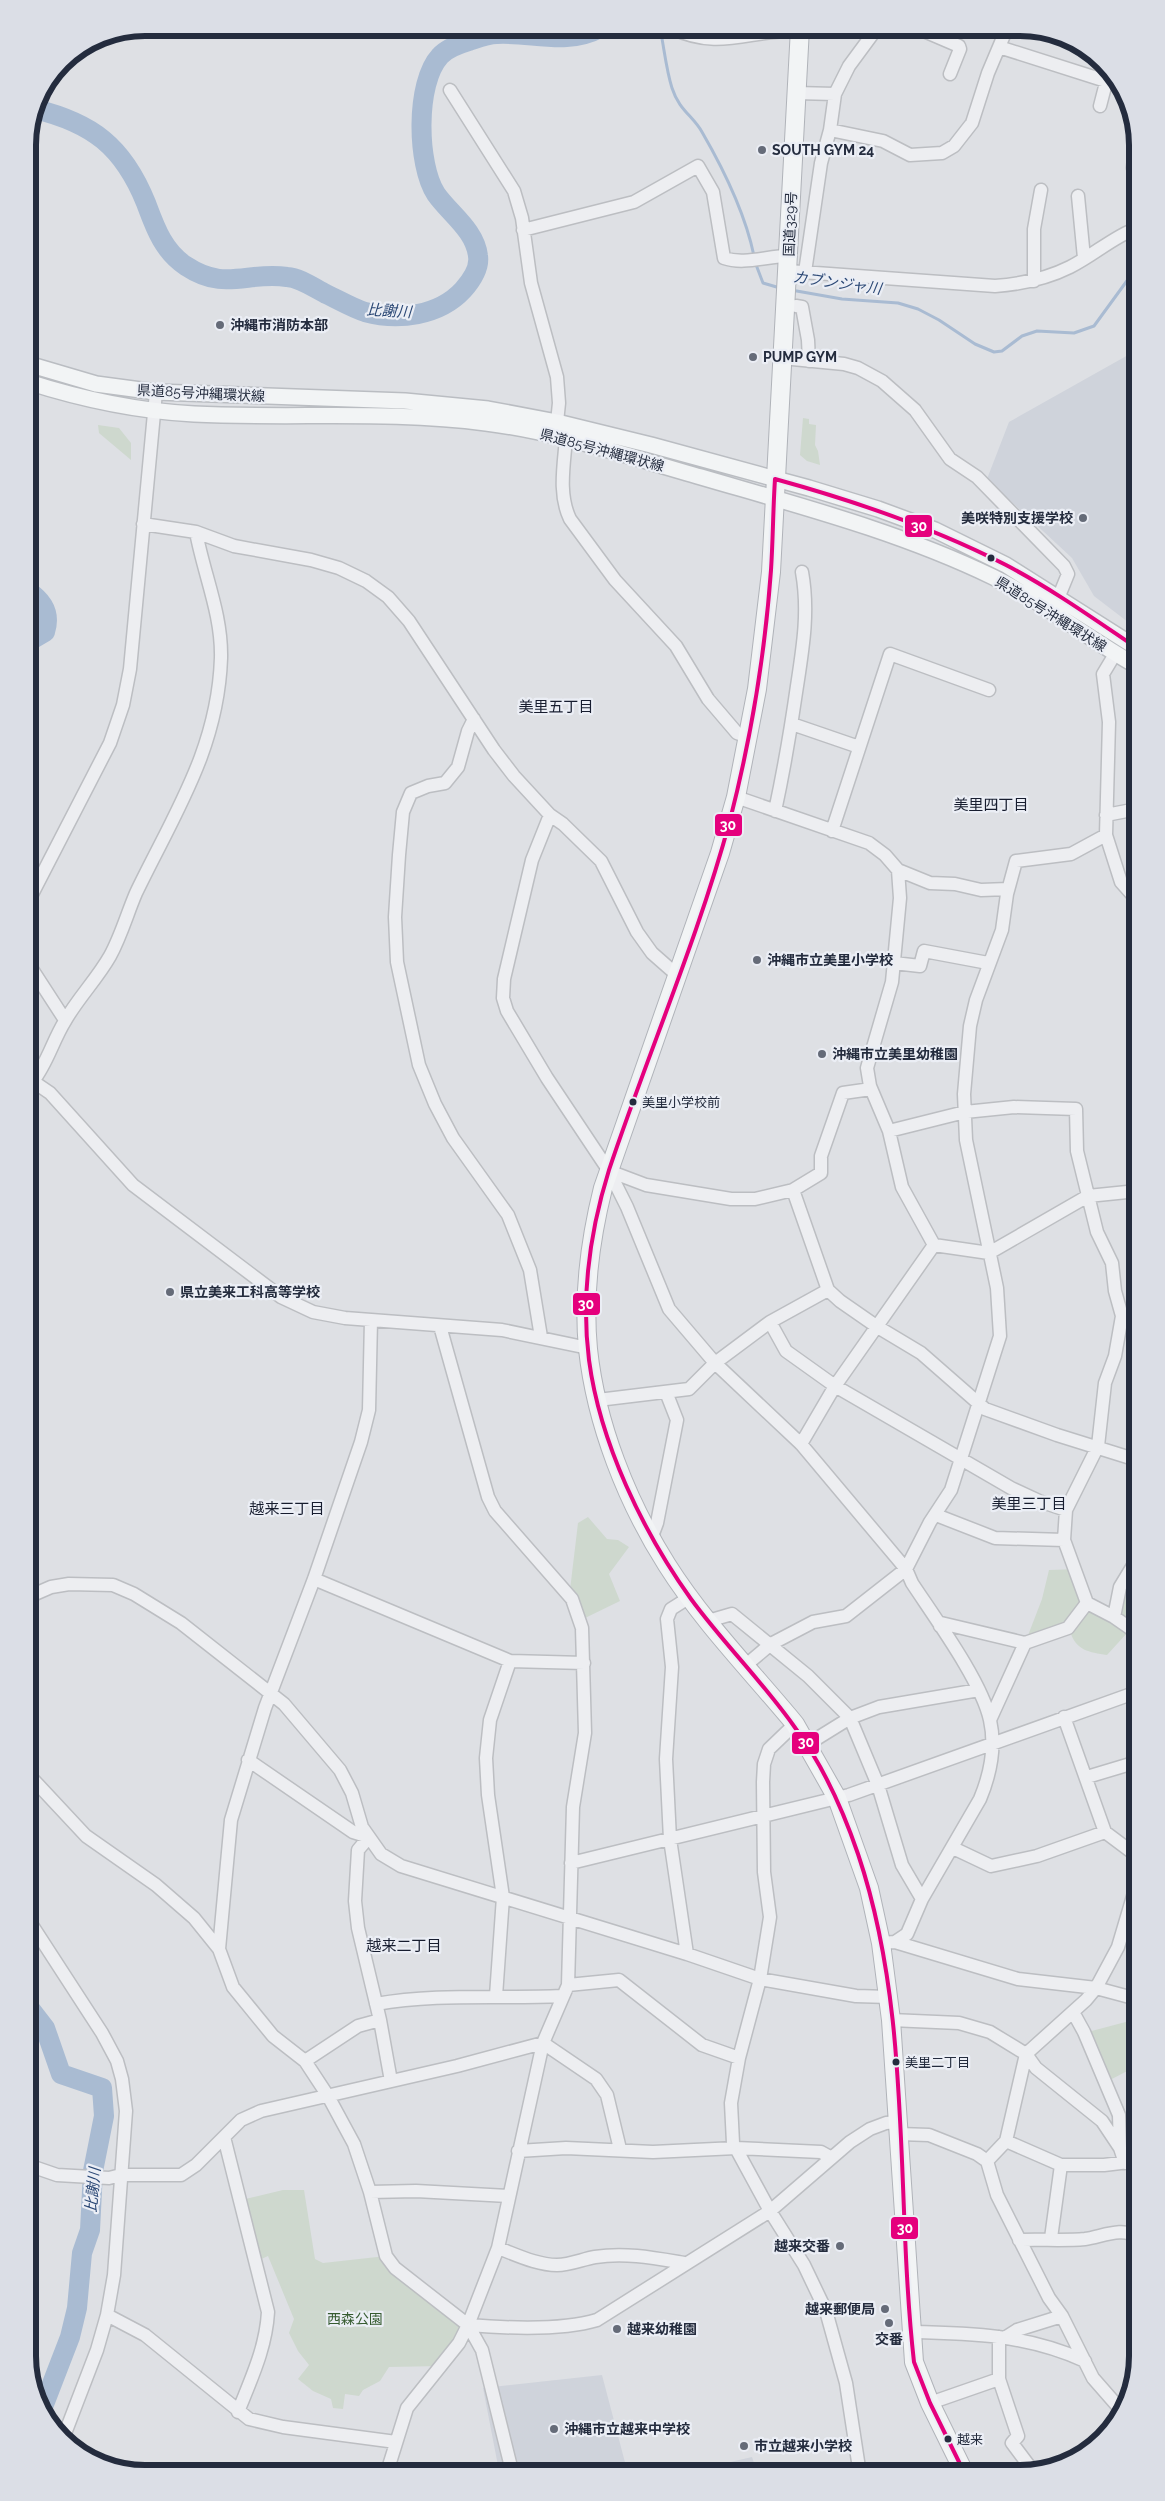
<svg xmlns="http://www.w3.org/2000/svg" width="1165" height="2501" viewBox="0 0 1165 2501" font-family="Raleway,'Noto Sans JP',sans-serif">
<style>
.built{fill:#cfd3db}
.green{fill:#ced8ce}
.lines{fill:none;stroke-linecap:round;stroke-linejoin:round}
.stream{stroke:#a9bbd2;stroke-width:3}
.river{stroke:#a9bbd2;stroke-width:20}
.minor-casing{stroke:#bcbec2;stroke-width:15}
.major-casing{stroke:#babdc2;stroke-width:18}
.highway-casing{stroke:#b0b3b9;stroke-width:20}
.minor{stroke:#edeef1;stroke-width:12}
.major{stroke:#f2f4f5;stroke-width:15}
.highway{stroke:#f2f4f5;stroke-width:18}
.bus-1-casing{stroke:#ebeef5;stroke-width:8}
.bus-1{stroke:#e5007d;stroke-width:4}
.poi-dot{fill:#656b78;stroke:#ebeef5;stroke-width:2}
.bus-dot{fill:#242c3e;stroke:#ebeef5;stroke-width:2}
.labels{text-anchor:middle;stroke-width:4.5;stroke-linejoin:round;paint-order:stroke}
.bus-label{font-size:13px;fill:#242c3e;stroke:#ebeef5;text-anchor:start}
.poi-label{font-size:14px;font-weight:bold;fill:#242c3e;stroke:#ebeef5;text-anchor:start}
.street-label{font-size:14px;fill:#242c3e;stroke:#ebeef5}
.park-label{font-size:14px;fill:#365b30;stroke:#ebeef5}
.water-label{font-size:15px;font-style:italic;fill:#2b4875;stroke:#ebeef5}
.neighbourhood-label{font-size:15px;fill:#171d2f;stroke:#ebeef5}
.rim{fill:none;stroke:#242c3e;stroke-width:6}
.line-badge{stroke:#ebeef5;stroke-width:2}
.badge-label{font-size:14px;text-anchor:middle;font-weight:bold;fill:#fff}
</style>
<rect width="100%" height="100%" fill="#dee0e4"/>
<path class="built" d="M1137 350V629L1094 596 1072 558 987 479 1009 422Z
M602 2375 627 2470 499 2471 483 2388Z
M752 2457 756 2469 696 2470Z"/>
<path class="green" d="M803 418 809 419V424L816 425 815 445 818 451 820 465 807 461 800 455Z
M98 425 119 428 131 443V460L99 433Z
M588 1517 607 1539 618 1540 629 1547 609 1574 620 1601 583 1619 570 1590 578 1523Z
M1078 1569 1084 1602 1066 1626 1027 1638 1042 1599 1049 1570Z
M1123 1594 1133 1598 1136 1608 1131 1624 1118 1615Z
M1087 1609 1128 1632 1107 1655C1089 1652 1076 1651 1070 1631Z
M1137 2019V2066L1106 2082 1084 2033Z
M283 2190H304L315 2259 323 2263 386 2256 468 2325 440 2366 389 2367 380 2381 363 2390 359 2396 345 2394 343 2409 333 2408 331 2399 313 2391 298 2379 309 2365 298 2351 289 2333 294 2319 268 2256 257 2261 241 2200Z"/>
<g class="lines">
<path class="stream" d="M660 28C664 47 666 69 672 88 679 110 693 116 702 132 724 170 745 212 754 256
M755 262 763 283 780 288
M791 290 842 299 898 303 918 309 939 320 975 344 994 352 1002 351 1022 336 1037 331 1074 333 1094 326 1137 267"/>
<path class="river" d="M35 109C92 123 123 146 146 203 155 227 163 251 186 266 225 292 247 271 287 277 301 278 314 288 326 294 339 300 352 308 365 312 398 321 439 316 463 290 471 281 480 269 478 256 475 230 450 214 436 194 417 165 415 83 440 56 447 48 459 44 469 41 478 38 488 34 497 34 532 32 567 46 600 28
M28 642 45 632C51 613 43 601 28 591
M28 2006 45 2028 61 2074 102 2088 104 2116 93 2171 90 2230 82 2253 77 2308 70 2337 43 2407"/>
<g class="minor-casing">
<path id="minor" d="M672 28C720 52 753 28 800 31
M917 28 959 46 960 49 950 74
M999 47 1106 81
M450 90 514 191 522 218 531 283 557 377 559 403 557 422
M796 93 835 94
M1100 106 1108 75
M830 130 883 141 910 155 942 153 954 146 972 123 988 73 1007 28
M1136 137 1133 168 1137 178
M1078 196 1084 258
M523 230 634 202 698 166 713 192 724 258C744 265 767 256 789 256
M788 271 995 286C1022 284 1046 279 1070 267 1094 255 1113 237 1137 228
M805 272 821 163 830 130 835 94 849 66 877 28
M1034 281V229L1041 190
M796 306 802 307 808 340 809 361
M782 358 844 364 858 368 882 381 915 410 950 459 977 477 1064 566 1068 574 1059 596
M566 438C564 465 558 494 570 519L615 580 676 646 708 699 737 733 748 737
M143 524 196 532 234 546 311 560 339 568 366 581 388 597 409 621 494 750 514 776 550 815 563 824 601 861 637 932 652 953 677 975
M1115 654 1103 674 1109 722 1106 835 1121 882 1137 900
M474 719 468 731 458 767 445 783 428 786 411 793 403 812 399 855 395 917 397 962 419 1065 435 1104 453 1138 508 1215 530 1270 541 1337
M792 724 859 747
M736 797 869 843 885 855 898 870 930 883 955 884 981 890 1008 889
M775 811C784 769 791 728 797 686 803 647 809 611 802 572
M550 815 532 860 504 979 503 998 507 1011 547 1078 609 1171 627 1207 669 1309 715 1363 801 1444 906 1569 912 1583C935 1618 982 1682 990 1720 996 1747 990 1775 980 1799L922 1899 907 1934 895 1942 881 1943
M1106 815 1137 809
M832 831 890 654 989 690
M898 870 900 898 892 982 867 1068 870 1086 889 1131 902 1187 934 1245
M28 902 110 743 123 705 130 669 156 392
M28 963 65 1020
M894 963 920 966 924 951 988 963
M28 1078 50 1093 133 1185 281 1297 313 1312 345 1318 502 1330 588 1348
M33 1081C47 1064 53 1040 65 1021 78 998 97 979 110 956 121 936 127 914 136 893 174 814 218 749 221 658 222 614 204 575 196 532
M889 1131 965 1112 1014 1107 1076 1109 1077 1151 1097 1232 1112 1263 1115 1291 1122 1316 1115 1356 1105 1383 1098 1446 1066 1510 1064 1540 1087 1603 1068 1628 1025 1643 941 1623 940 1626
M609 1171 646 1185 731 1199H755L793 1190 828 1290 840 1301 876 1326 921 1353 985 1409 1057 1435 1137 1460
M793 1190 821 1173V1156L843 1093 871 1089
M770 1322 786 1351 835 1386 1011 1488 1039 1501 1066 1510
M598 1400 689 1389 715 1363 770 1322 828 1290
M801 1444 835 1386 934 1245 989 1253 1088 1196 1137 1191
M936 1515 995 1538 1064 1540
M651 1539 657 1523 677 1420 666 1392
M314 1579 510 1661 584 1663
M28 1597 51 1587 69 1584 113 1585 134 1594 181 1623 284 1704 340 1770 352 1793 362 1827 381 1854 401 1866 687 1954 760 1979 856 1996 889 1997
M1087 1603 1114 1617 1137 1633
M1114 1617 1120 1587 1137 1559
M708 1621 732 1614 808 1676 850 1718 878 1785 902 1865 922 1899
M746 1665 771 1644 813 1622 846 1616 906 1569 930 1522 951 1490 1000 1336 997 1288 966 1140 964 1094 970 1026 976 1000 1002 930 1007 894 1016 861 1071 854 1106 835
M1064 1717 1105 1832 1137 1856
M990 1720 1025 1643
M795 1724 769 1749 764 1764 763 1782 764 1872 770 1917 760 1979 739 2058 731 2103 733 2143 770 2211 804 2265 826 2311 846 2383 859 2468
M808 1744 850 1718 879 1707 979 1690
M248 1760 353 1832 369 1837 358 1850 355 1901 358 1928 380 2020 391 2081
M28 1774 86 1836 156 1885 194 1918 219 1949 233 1987 273 2036 305 2061 328 2096 354 2144 370 2192 386 2256 395 2268 468 2325 482 2350 512 2471
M1087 1777 1137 1762
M953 1848 991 1866 1037 1856 1105 1832
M571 1863 849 1795 1137 1692
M28 1919 102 2033 117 2061 122 2079 126 2111 114 2275 107 2315 97 2350 64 2436
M895 1942 1018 1979 1096 1988 1137 1999
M219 1949 231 1820 265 1708 314 1579 361 1442 369 1410 371 1320
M687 1954 670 1839 666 1759 672 1667 667 1619 671 1609 690 1597
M568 1985 619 1980 702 2045 739 2058
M496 1996 503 1897 488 1795 486 1758 490 1720 510 1661
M376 2004C438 1993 499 1999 561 1996
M1073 2012 1084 2032 1119 2115 1120 2148
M891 2020 959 2023 990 2032 1026 2054 1036 2068 1102 2121 1120 2148 1125 2163
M305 2061 358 2026 380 2020
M899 2134 929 2135 977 2154 987 2161 997 2195 1049 2298 1062 2316 1093 2378 1121 2410
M224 2137 268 2312C266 2348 251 2379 238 2412
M1006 2141 1061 2165H1104L1137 2161
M518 2151 566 2148 653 2152 736 2148 821 2152 830 2157
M987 2161 1006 2141 1026 2054 1086 2000 1096 1988 1118 1947 1137 1883
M28 2165 57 2175 109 2178 121 2175H181L196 2165 241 2120 261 2111 457 2066 543 2043 596 2079 607 2095 620 2149
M370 2192 416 2191 508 2196
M1051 2238 1061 2165
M1019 2240C1041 2239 1063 2241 1085 2239 1101 2237 1123 2226 1137 2237
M498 2248C517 2255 537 2265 557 2265 570 2265 583 2259 595 2257 625 2252 655 2258 684 2263
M107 2315 145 2335 249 2419 283 2427 396 2442
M468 2325C505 2328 561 2331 597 2320L770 2211 850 2142 870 2129 886 2123 898 2122
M911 2332C973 2333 1028 2335 1085 2361
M999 2337V2379L1018 2436 1012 2443 1030 2467
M1006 2337 1017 2330 1062 2316
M930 2403 999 2379
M387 2472 407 2408 459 2343 468 2325 498 2248 543 2043 568 1985 573 1807 585 1733 582 1628 572 1599 495 1511 488 1497 440 1326"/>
</g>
<g class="major-casing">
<path id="major" d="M28 364 96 384 156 392 405 401 488 409 557 422 651 445 809 488 878 509 935 530 1006 565 1137 648
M28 382C81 399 137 411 194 414 291 419 389 410 486 423 559 432 630 457 701 477 800 506 900 532 993 577 1044 602 1088 639 1137 666"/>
</g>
<g class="highway-casing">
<path id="highway" d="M800 28 771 572 757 689 736 797 720 853 603 1188C590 1240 583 1296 588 1349 596 1424 627 1502 667 1565 703 1622 752 1672 795 1724L837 1798 869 1888 881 1943 891 2020 914 2362 930 2403 962 2468"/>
</g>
<use href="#minor" class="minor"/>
<use href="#major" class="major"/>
<use href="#highway" class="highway"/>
<g class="bus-1-casing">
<path id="bus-1" d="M962 2468 930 2403 914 2362C895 2194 913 2017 858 1854 843 1810 824 1767 796 1729 764 1683 724 1644 691 1599 643 1532 600 1443 589 1360 581 1297 590 1231 609 1170 648 1053 698 939 730 820 751 738 765 654 771 570 773 540 773 509 775 479 855 501 932 527 1006 565 1052 589 1094 619 1137 648"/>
</g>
<use href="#bus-1" class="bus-1"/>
</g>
<g class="poi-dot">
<circle cx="762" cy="150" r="5"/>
<circle cx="220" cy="325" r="5"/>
<circle cx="753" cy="357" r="5"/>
<circle cx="1083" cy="518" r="5"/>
<circle cx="757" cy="960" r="5"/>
<circle cx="822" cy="1054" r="5"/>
<circle cx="170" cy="1292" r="5"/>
<circle cx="840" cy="2246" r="5"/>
<circle cx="885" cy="2309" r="5"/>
<circle cx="889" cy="2323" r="5"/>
<circle cx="617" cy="2329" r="5"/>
<circle cx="554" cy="2429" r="5"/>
<circle cx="744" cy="2446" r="5"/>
</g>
<g class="bus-dot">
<circle cx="991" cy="558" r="4.5"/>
<circle cx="633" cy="1102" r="4.5"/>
<circle cx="896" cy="2062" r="4.5"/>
<circle cx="948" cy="2439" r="4.5"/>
</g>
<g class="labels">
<g class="bus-label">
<text x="642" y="1107">美里小学校前</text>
<text x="905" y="2067">美里二丁目</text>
<text x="957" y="2444">越来</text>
</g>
<g class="poi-label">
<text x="772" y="155">SOUTH GYM 24</text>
<text x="230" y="330">沖縄市消防本部</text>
<text x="763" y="362">PUMP GYM</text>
<text x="1073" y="523" text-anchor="end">美咲特別支援学校</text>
<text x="767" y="965">沖縄市立美里小学校</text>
<text x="832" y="1059">沖縄市立美里幼稚園</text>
<text x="180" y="1297">県立美来工科高等学校</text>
<text x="830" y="2251" text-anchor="end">越来交番</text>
<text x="875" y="2314" text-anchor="end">越来郵便局</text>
<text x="627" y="2334">越来幼稚園</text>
<text x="889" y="2344" text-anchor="middle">交番</text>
<text x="564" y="2434">沖縄市立越来中学校</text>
<text x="754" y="2451">市立越来小学校</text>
</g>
<g class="street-label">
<text transform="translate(790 224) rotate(-88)" y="5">国道329号</text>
<text transform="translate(201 393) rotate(3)" y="5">県道85号沖縄環状線</text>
<text transform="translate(602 450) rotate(15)" y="5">県道85号沖縄環状線</text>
<text transform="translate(1051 614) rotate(32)" y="5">県道85号沖縄環状線</text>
</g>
<g class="park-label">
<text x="355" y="2324">西森公園</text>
</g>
<g class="water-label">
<text transform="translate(837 283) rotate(8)" y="5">カブンジャ川</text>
<text transform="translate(389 311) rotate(3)" y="5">比謝川</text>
<text transform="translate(93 2190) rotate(-85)" y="5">比謝川</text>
</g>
<g class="neighbourhood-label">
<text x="556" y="712">美里五丁目</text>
<text x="991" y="810">美里四丁目</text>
<text x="1029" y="1509">美里三丁目</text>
<text x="287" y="1514">越来三丁目</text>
<text x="404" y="1951">越来二丁目</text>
</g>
</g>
<path d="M0 0H1165V2501H0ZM145 36H1020A109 109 0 0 1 1129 145V2356A109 109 0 0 1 1020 2465H145A109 109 0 0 1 36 2356V145A109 109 0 0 1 145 36Z" fill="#dbdee6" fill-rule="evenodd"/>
<path class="rim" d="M145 36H1020A109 109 0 0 1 1129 145V2356A109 109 0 0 1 1020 2465H145A109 109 0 0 1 36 2356V145A109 109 0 0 1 145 36Z"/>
<g class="line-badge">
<rect x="904" y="514" width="29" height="24" rx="5" fill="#e5007d"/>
<rect x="714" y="813" width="29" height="24" rx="5" fill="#e5007d"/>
<rect x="572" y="1292" width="29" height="24" rx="5" fill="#e5007d"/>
<rect x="791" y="1731" width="29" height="24" rx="5" fill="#e5007d"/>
<rect x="890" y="2216" width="29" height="24" rx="5" fill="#e5007d"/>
</g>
<g class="badge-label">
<text x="919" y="531">30</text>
<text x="728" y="830">30</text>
<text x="586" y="1309">30</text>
<text x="806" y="1747">30</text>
<text x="905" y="2233">30</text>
</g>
</svg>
